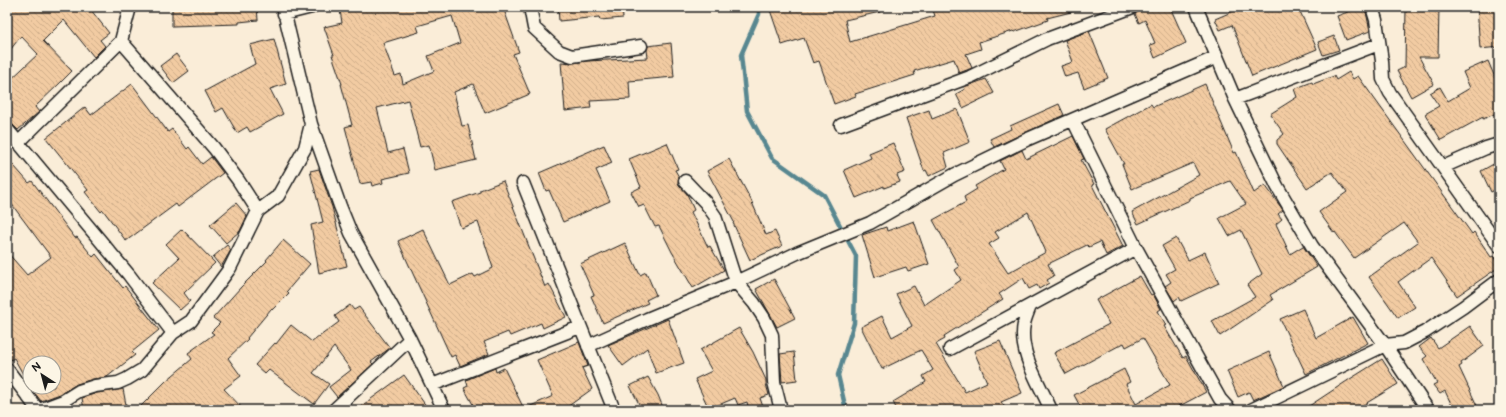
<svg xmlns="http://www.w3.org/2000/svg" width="1506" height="417" viewBox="0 0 1506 417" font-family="'Balsamiq Sans',sans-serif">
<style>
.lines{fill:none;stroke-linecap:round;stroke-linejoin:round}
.stream{stroke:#588790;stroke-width:4.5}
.building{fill:url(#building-back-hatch);stroke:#1c1c1c;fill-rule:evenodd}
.minor-casing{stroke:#1c1c1c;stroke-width:15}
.minor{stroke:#fcf5e5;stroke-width:12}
</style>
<defs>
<pattern id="building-back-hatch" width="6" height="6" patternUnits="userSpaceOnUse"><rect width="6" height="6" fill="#f2cba2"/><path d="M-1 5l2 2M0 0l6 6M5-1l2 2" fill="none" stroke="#cfae8b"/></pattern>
</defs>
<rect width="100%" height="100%" fill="#faedd8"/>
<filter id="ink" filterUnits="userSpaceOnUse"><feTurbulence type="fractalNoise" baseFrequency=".025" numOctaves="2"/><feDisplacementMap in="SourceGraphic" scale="8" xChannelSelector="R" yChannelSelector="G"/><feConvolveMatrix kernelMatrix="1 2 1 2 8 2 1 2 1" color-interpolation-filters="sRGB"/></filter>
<g filter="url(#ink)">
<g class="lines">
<path class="stream" d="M759 7V14L741 55 747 111 772 158 824 195 856 256 854 323 838 375 846 410"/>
</g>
<path class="building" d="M7 7H85L89 12 91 10 109 33 100 40 105 46 94 57 64 20 43 41 72 71 60 83 35 107 39 112 18 130 12 124 7 122V83L38 54 21 36 7 54Z
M172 7H257L258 20 239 22V24L172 26Z
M349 7H503L519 52 513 54 530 94 485 113 473 84 454 92 462 126 468 125 476 160 435 170 429 145 420 147 408 100 377 108 388 153 403 149 409 173 382 179 383 183 372 186 371 182 360 184 345 127 352 125 341 84H342L332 55H334L324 27 342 23 340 10ZM452 16 460 43 428 56 434 71 403 84 401 74 395 76 383 43 419 32 417 26Z
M558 7H622L623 18 600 20 599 17 559 21Z
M769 7H880V12L845 20 850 42 935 16 932 7H1075V11L1047 18 1048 20 1014 32 1013 31 979 42 981 49 966 54 972 68 967 70 959 73 954 59 914 71 915 75 855 94 856 96 834 104 819 61 813 63 804 38 782 45Z
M1143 7H1170L1186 43 1155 58 1150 45 1155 43 1145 20 1139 23 1135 14Z
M1243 7H1298L1317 49 1252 76 1232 25 1220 30 1215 19Z
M1361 7H1365L1370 31 1346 40 1337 16Z
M1406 7H1439L1438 57H1419L1434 84 1411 97 1397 71 1405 67Z
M1477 7H1499V47L1480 49Z
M1089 31 1108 78 1084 88 1078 73 1065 77 1061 66 1073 62 1065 40Z
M1334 36 1339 50 1323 55 1318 42Z
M274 39 286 84 270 89 283 114 250 132 247 127 237 133 223 108 216 112 205 91 255 64 250 45Z
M671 43 674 77 629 81 630 99 590 101 591 108 565 111 561 62 573 63 587 61 648 58 647 50 648 46Z
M176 54 189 71 173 83 160 66Z
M1488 61 1499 87V112L1483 119V117L1441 140 1425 114 1439 106 1430 93 1440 87 1448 101 1470 88 1463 72Z
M1349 72 1353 79 1358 76 1472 234 1474 232 1491 257 1493 256 1499 265V267L1457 296 1431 258 1398 282 1415 307 1398 318 1369 277 1418 242 1404 223 1354 258 1335 232 1334 233 1319 212 1347 192 1332 172 1307 188 1277 144V140L1284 134 1270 114 1297 97 1294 89 1312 82 1313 84 1334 76 1336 80Z
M986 79 994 93 963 108 956 94 965 89 964 87Z
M132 84 168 132 172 129 187 149 189 147 202 164 211 157 223 173 178 207 176 204 126 241 103 210 101 212 85 192 88 190 46 138 85 107 91 115Z
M1205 84 1234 153 1236 152 1254 193 1265 185 1283 210 1278 214 1282 219 1276 224 1290 254 1303 246 1317 267 1270 295 1273 300 1220 336 1212 321 1255 297 1247 285 1262 274 1241 230 1229 236 1219 218 1246 204 1230 181 1190 198V200L1138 224 1132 212 1199 175 1193 163 1132 189 1122 164H1124L1105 129 1151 104 1153 107Z
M1059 104 1064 115 994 147 990 139 1011 129 1010 126Z
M957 109 970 142 944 153 948 167 929 176 926 170 924 171 906 118 929 110 932 119Z
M1073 136 1084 159 1081 160 1094 184 1092 185 1123 246 1106 255 1100 242 1089 247 1087 245 1048 264 1054 276 1047 280 1049 283 1039 289 1037 285 1029 289 1023 278 999 294 1003 299 944 336 945 339 936 344 965 392 987 382 974 351 1000 341 1022 393 1001 402 1007 410H897L893 402 926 382 923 376 933 370 921 350 882 369 861 327 882 316 892 337 912 326 896 294 914 286 924 305 961 280 955 270 959 267 933 220 966 202 964 197 977 189 975 186 1004 169 1000 161 1022 150 1026 159ZM1028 212 1046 252 1008 273 989 244 999 238 995 232Z
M667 143 678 169 675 170 679 177 678 183 687 194 694 210 691 212 708 247 710 246 724 270 693 288 672 252 659 226 655 227 644 205 639 207 631 192 641 187 629 159Z
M893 143 905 172 897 175 900 182 884 188V186L856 198 844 170 871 158 869 153Z
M604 145 612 163 596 170 610 201 563 222 549 190 546 191 539 173Z
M7 158 29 183 32 181 75 238 77 237 93 257 96 254 123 288 125 286 159 330 132 352 135 355 107 377 93 379 77 384 60 394 41 401 30 387H54V363H30V387L14 358 7 362V252L27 275 51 257 7 198Z
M729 159 751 200 766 235 775 231 782 246 750 260 733 223 734 222 707 171Z
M1499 161V188L1491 192 1481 171Z
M319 169 332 207 347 266 319 273 311 225 323 222 310 171Z
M503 181 545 287 549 284 566 317 543 328 541 323 510 336 508 332 484 342 489 354 460 366 455 355 451 357 398 241 423 229 450 285 473 274 475 277 493 268 478 222 461 228 452 202 480 192V190Z
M236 203 247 216 240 231 226 243 210 225Z
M914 221 929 264 908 271 906 267 875 277 862 235 886 227 887 231Z
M182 229 215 263 184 293 190 301 180 310 152 283 179 258 166 244Z
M1176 238 1188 260 1205 252 1219 283 1181 301 1179 297 1174 301 1165 286 1171 282 1166 274 1175 269 1162 246Z
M283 240 310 264 287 291 289 293 272 310 271 309 247 338 248 339 228 358 241 376 224 389 244 410H137L166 381 192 359 188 353 214 334 211 332 220 323 213 318 241 287 267 261 266 260Z
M625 243 640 275 646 272 656 295 646 300 648 303 603 323 591 296 594 295 580 264Z
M227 245 231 250 221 267 213 257Z
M1140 276 1151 295 1153 294 1161 309 1158 311 1166 325 1164 326 1183 358 1186 356 1206 392 1172 410H1082L1074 395 1124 369 1130 382 1126 384 1136 404 1170 385 1143 338 1126 347 1124 343 1066 374 1054 353 1109 324 1096 300Z
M774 279 795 318 777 327 756 289Z
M350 305 354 310 359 307 390 348 371 362 373 364 337 397 329 387 351 370 334 347 313 373 329 384 314 404 269 370 265 374 255 365 275 343 276 344 291 325 312 342 339 322 335 316Z
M1303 309 1316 338 1353 317 1368 343 1306 374 1280 319Z
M668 319 684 363 656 373 647 348 623 366 608 345Z
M1470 326 1484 346 1461 363 1462 365 1459 367 1479 410H1454L1445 391 1440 394 1433 385 1437 383 1423 359 1427 356 1419 347 1431 338 1438 348Z
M739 328 753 352 766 380V384L769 395 760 398 764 410H749L747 402 738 405 735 398 709 409 695 379 712 371 700 350Z
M579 342 588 366 582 368 592 389 563 410H476L464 388 468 386 466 380 495 368 496 372 504 368 524 409 553 396 537 360Z
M794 352 797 380 782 382 780 354Z
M1269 352 1284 386 1253 400 1249 392 1238 397 1227 371Z
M1382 359 1398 384 1355 410H1303L1350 379Z
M404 375 429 410H356L371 399Z
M648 377 658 395 664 410H642L630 386Z
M123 389 127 410H84L82 398 97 393Z"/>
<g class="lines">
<g class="minor-casing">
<path id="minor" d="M283 7 311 124 340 206 351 233 410 339 444 410
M530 7 534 28 559 51 572 56 641 46
M1196 7 1235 99 1277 186 1312 246 1385 345 1428 410
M1372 7 1376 20 1382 61 1383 79 1390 93 1499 246
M284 14 312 7
M121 41 214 148 238 180 258 211
M1235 99 1379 44
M1073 120 1136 248 1220 399 1230 410
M841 125 970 77 1047 39 1133 7
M7 129 129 275 173 333
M18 143 121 41 130 7
M1443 167 1486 148 1499 144
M685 181 705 202 715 216 736 282 754 303 764 318 772 335 774 382 781 410
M523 183 614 410
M1030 306C1028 312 1025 318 1024 324 1018 353 1040 384 1051 410
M588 346 647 319 736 282 797 253 870 223 954 175 1028 139 1217 57
M950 349 1136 248
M7 369 38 410
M432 385 580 327
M39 410 63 401 79 391 95 386 118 383 127 379 142 370 173 333 191 321 230 268 258 211 278 196 305 148 311 124
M334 410 410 339
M1251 410 1385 345 1404 343 1425 332 1463 307 1499 280"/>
</g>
<use href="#minor" class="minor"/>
</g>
</g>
<rect width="1506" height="417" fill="none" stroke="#fcf5e5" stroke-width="24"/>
<rect x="12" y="12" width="1482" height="393" fill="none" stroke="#1c1c1c" stroke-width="1.5" filter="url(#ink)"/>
<g transform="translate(42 375) rotate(324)"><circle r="19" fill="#fcf5e5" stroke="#a29e95"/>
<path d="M0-3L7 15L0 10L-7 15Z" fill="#1c1c1c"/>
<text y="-6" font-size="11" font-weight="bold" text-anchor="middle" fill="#1c1c1c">N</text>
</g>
</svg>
